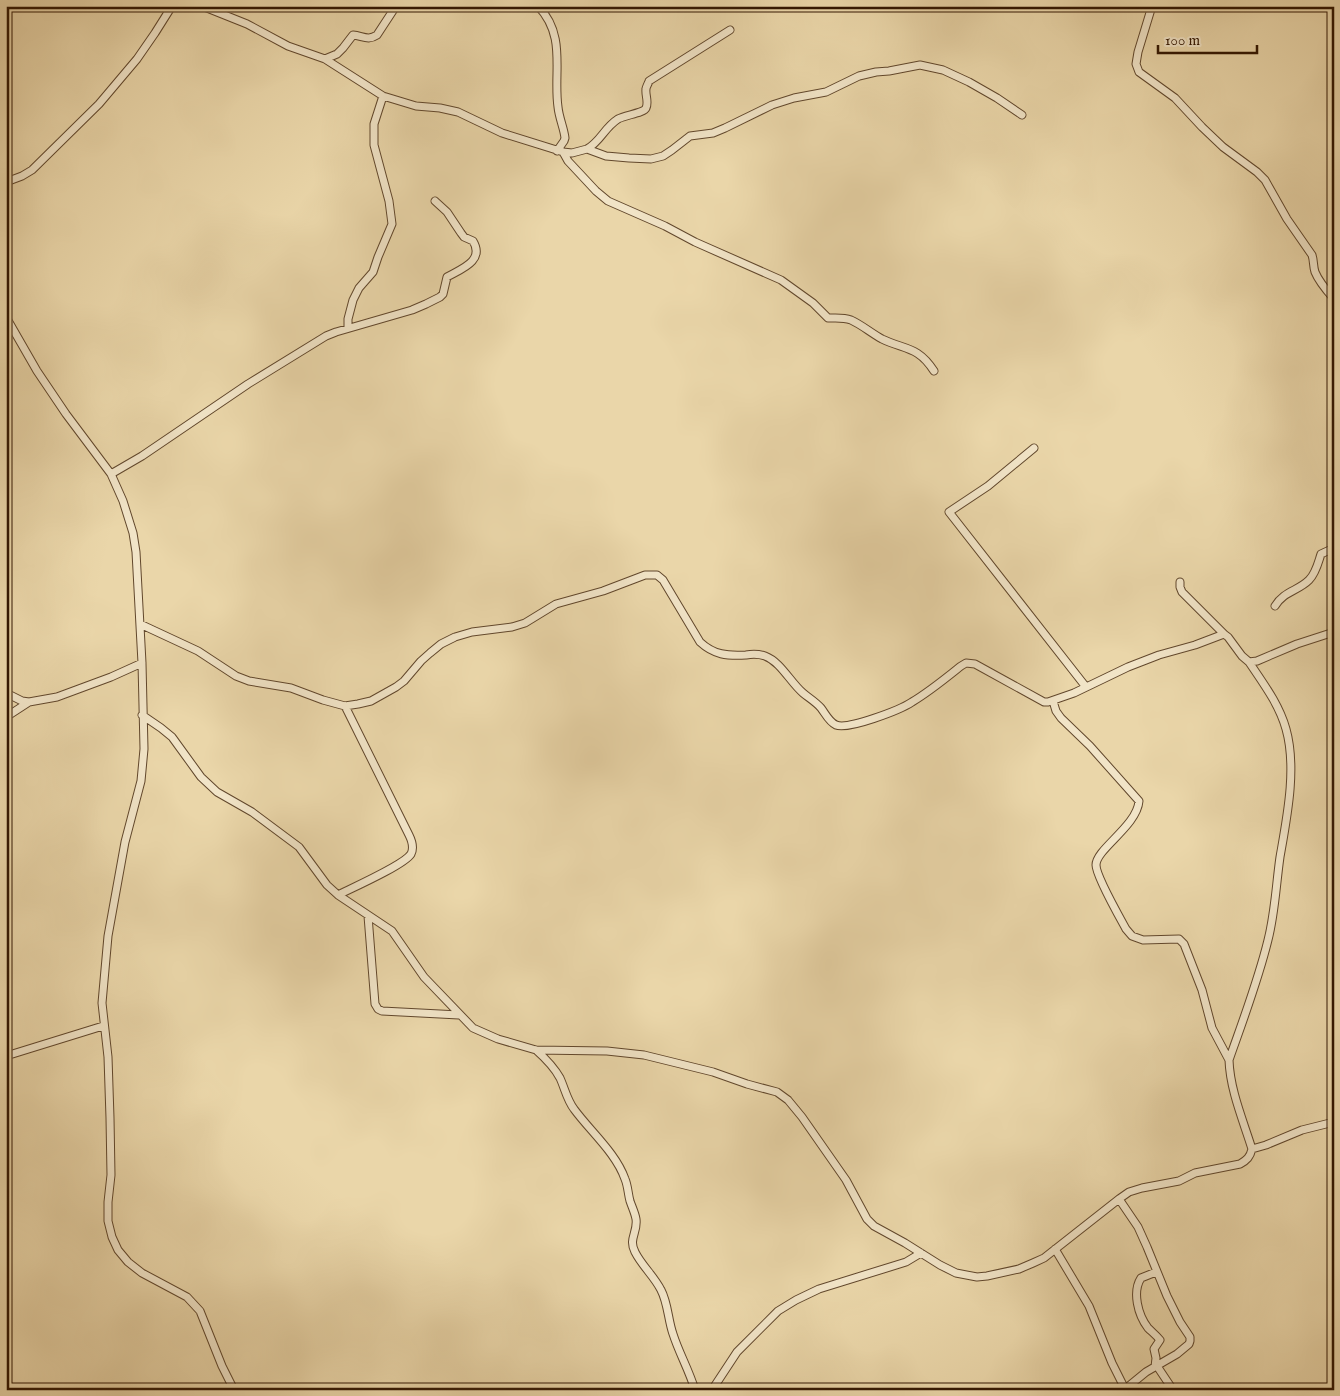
<svg xmlns="http://www.w3.org/2000/svg" width="1340" height="1396" viewBox="0 0 1340 1396" font-family="'IM FELL English',serif">
<style>
.lines{fill:none;stroke-linecap:round;stroke-linejoin:round}
.minor-casing{stroke:#61472c;stroke-width:9}
.minor{stroke:#f1e4c7;stroke-width:7}
</style>
<rect width="100%" height="100%" fill="#ead6a9"/>
<filter id="stains"><feTurbulence type="fractalNoise" baseFrequency=".004" numOctaves="4"/><feColorMatrix values="0 0 0 0 .2 0 0 0 0 .09 0 0 0 0 .02 0 0 0 .5 -.17"/></filter>
<radialGradient id="worn" r=".72"><stop offset=".6" stop-color="#630" stop-opacity="0"/><stop offset="1" stop-color="#630" stop-opacity=".3"/></radialGradient>
<g class="lines">
<g class="minor-casing">
<path id="minor" d="M202 6 247 24 288 46 325 59 383 96 416 106 440 108 458 112 502 133 563 152 572 153 587 149 606 156 629 158 651 159 663 156 672 150 690 136 713 133 725 128 772 105 794 98 826 92 859 76 876 72 889 71 920 65 943 70 969 82 997 98 1022 115
M538 6C567 36 553 72 558 107 559 118 564 128 565 138L564 141 557 151
M1152 6 1138 52 1136 64 1139 72 1175 98 1202 127 1223 147 1257 172 1265 180 1287 219 1312 255C1314 261 1313 266 1315 272 1319 282 1327 291 1334 299
M325 59 337 54 343 48 353 35C363 36 368 41 377 35L396 6
M587 149C601 141 604 128 618 119 625 115 644 113 646 108 649 102 645 95 646 89 646 87 649 82 649 81L730 30
M563 152 568 161 596 191 608 201 665 226 695 242 781 280 813 303 828 318C836 318 843 317 851 320 862 325 871 333 882 339 905 350 918 346 934 371
M6 182 22 176 32 170 99 104 137 59 155 33 172 6
M6 317 37 371 66 414 111 474 123 501 133 533 136 552 142 663 144 749 141 781 125 842 108 936 102 1003 108 1057 110 1118 111 1175 108 1202V1221L112 1237 118 1250 128 1262 142 1273 187 1297 200 1311 222 1366 234 1390
M348 328V319L353 300 359 288 373 272 378 257 392 224 389 201 374 145V124L383 96
M1034 448 988 486 949 512 1086 687
M111 474 142 456 248 384 326 336 336 332 412 310 426 304 440 297 443 294 447 277C461 269 485 261 473 241L464 237 461 233 447 212 435 201
M1180 582V587L1182 592 1224 634
M1275 606C1284 591 1298 591 1309 580 1316 573 1318 563 1321 554L1334 548
M140 624 198 651 236 676 249 681 291 688 323 700 345 706 358 704 371 701 396 687 404 681 421 661 430 653 441 644 455 637 472 632 512 627 525 623 556 604 603 591 645 575H657L663 580 700 642C714 655 727 656 746 655 752 654 759 654 765 656 781 662 790 682 803 693 809 698 816 702 821 708 825 713 829 722 836 725 848 730 900 710 912 702 929 692 946 678 961 666L966 663 975 664 1044 702H1048L1074 693 1128 667 1159 655 1195 645 1224 634 1228 637 1242 656 1249 662 1257 661 1297 644 1334 632
M6 693 22 701 29 702
M1053 701 1056 711 1061 718 1090 746 1139 801C1137 826 1096 849 1096 865 1096 876 1120 918 1126 929L1132 936 1143 940 1179 939 1184 944 1202 990 1212 1028 1229 1060
M142 715 161 728 172 737 201 777 217 792 252 812 299 847 327 885 338 895 392 931 424 977 473 1028 498 1039 536 1050 607 1051 644 1055 713 1072 747 1084 777 1092 788 1100 802 1117 846 1180 867 1219 874 1226 905 1243 940 1265 956 1273 977 1277 987 1276 1019 1269 1033 1263 1044 1258 1119 1199 1129 1192 1142 1188 1179 1181 1195 1173 1240 1164C1247 1160 1250 1157 1252 1149 1243 1120 1230 1090 1229 1060 1243 1020 1258 981 1268 940 1275 913 1276 885 1280 857 1287 817 1297 768 1286 729 1279 704 1263 683 1249 662
M6 717 29 702 57 697 111 677 142 663
M338 895C352 888 404 865 411 854 414 848 412 841 409 835L345 706
M368 916 375 1004 378 1009 382 1011 459 1015
M536 1050C545 1058 554 1067 560 1078 565 1089 567 1100 574 1109 590 1131 616 1153 625 1179 628 1186 628 1194 630 1201 632 1207 635 1213 636 1219 638 1232 628 1239 635 1252 642 1266 654 1276 661 1290 668 1303 668 1320 673 1334 679 1353 689 1370 695 1390
M6 1056 103 1026
M1252 1149 1266 1145 1302 1130 1334 1122
M1119 1199 1138 1227 1147 1247 1167 1296 1180 1322 1190 1337V1341L1189 1344 1177 1354 1146 1372 1124 1390
M1055 1249 1089 1306 1112 1363 1125 1389
M1157 1366 1173 1390
M1155 1367 1156 1358 1154 1349 1160 1340C1156 1335 1152 1332 1148 1328 1138 1315 1132 1292 1141 1278L1156 1272
M712 1390 737 1352 778 1311 796 1300 819 1289 906 1262 921 1253"/>
</g>
<use href="#minor" class="minor"/>
</g>
<rect width="1340" height="1396" fill="none" stroke="#ead6a9" stroke-width="25"/>
<rect x="8" y="8" width="1325" height="1381" fill="none" stroke="#331702" stroke-width="2.5"/>
<rect x="12" y="12" width="1315" height="1371" fill="none" stroke="#331702"/>
<path d="M1158 45v8h99v-8" fill="none" stroke="#331702" stroke-width="2.5"/>
<text x="1165" y="45" font-size="15" fill="#331702" stroke="#f1e4c7" stroke-width="4" paint-order="stroke">100 m</text>
<rect width="100%" height="100%" filter="url(#stains)"/>
<rect width="100%" height="100%" fill="url(#worn)"/>
</svg>
